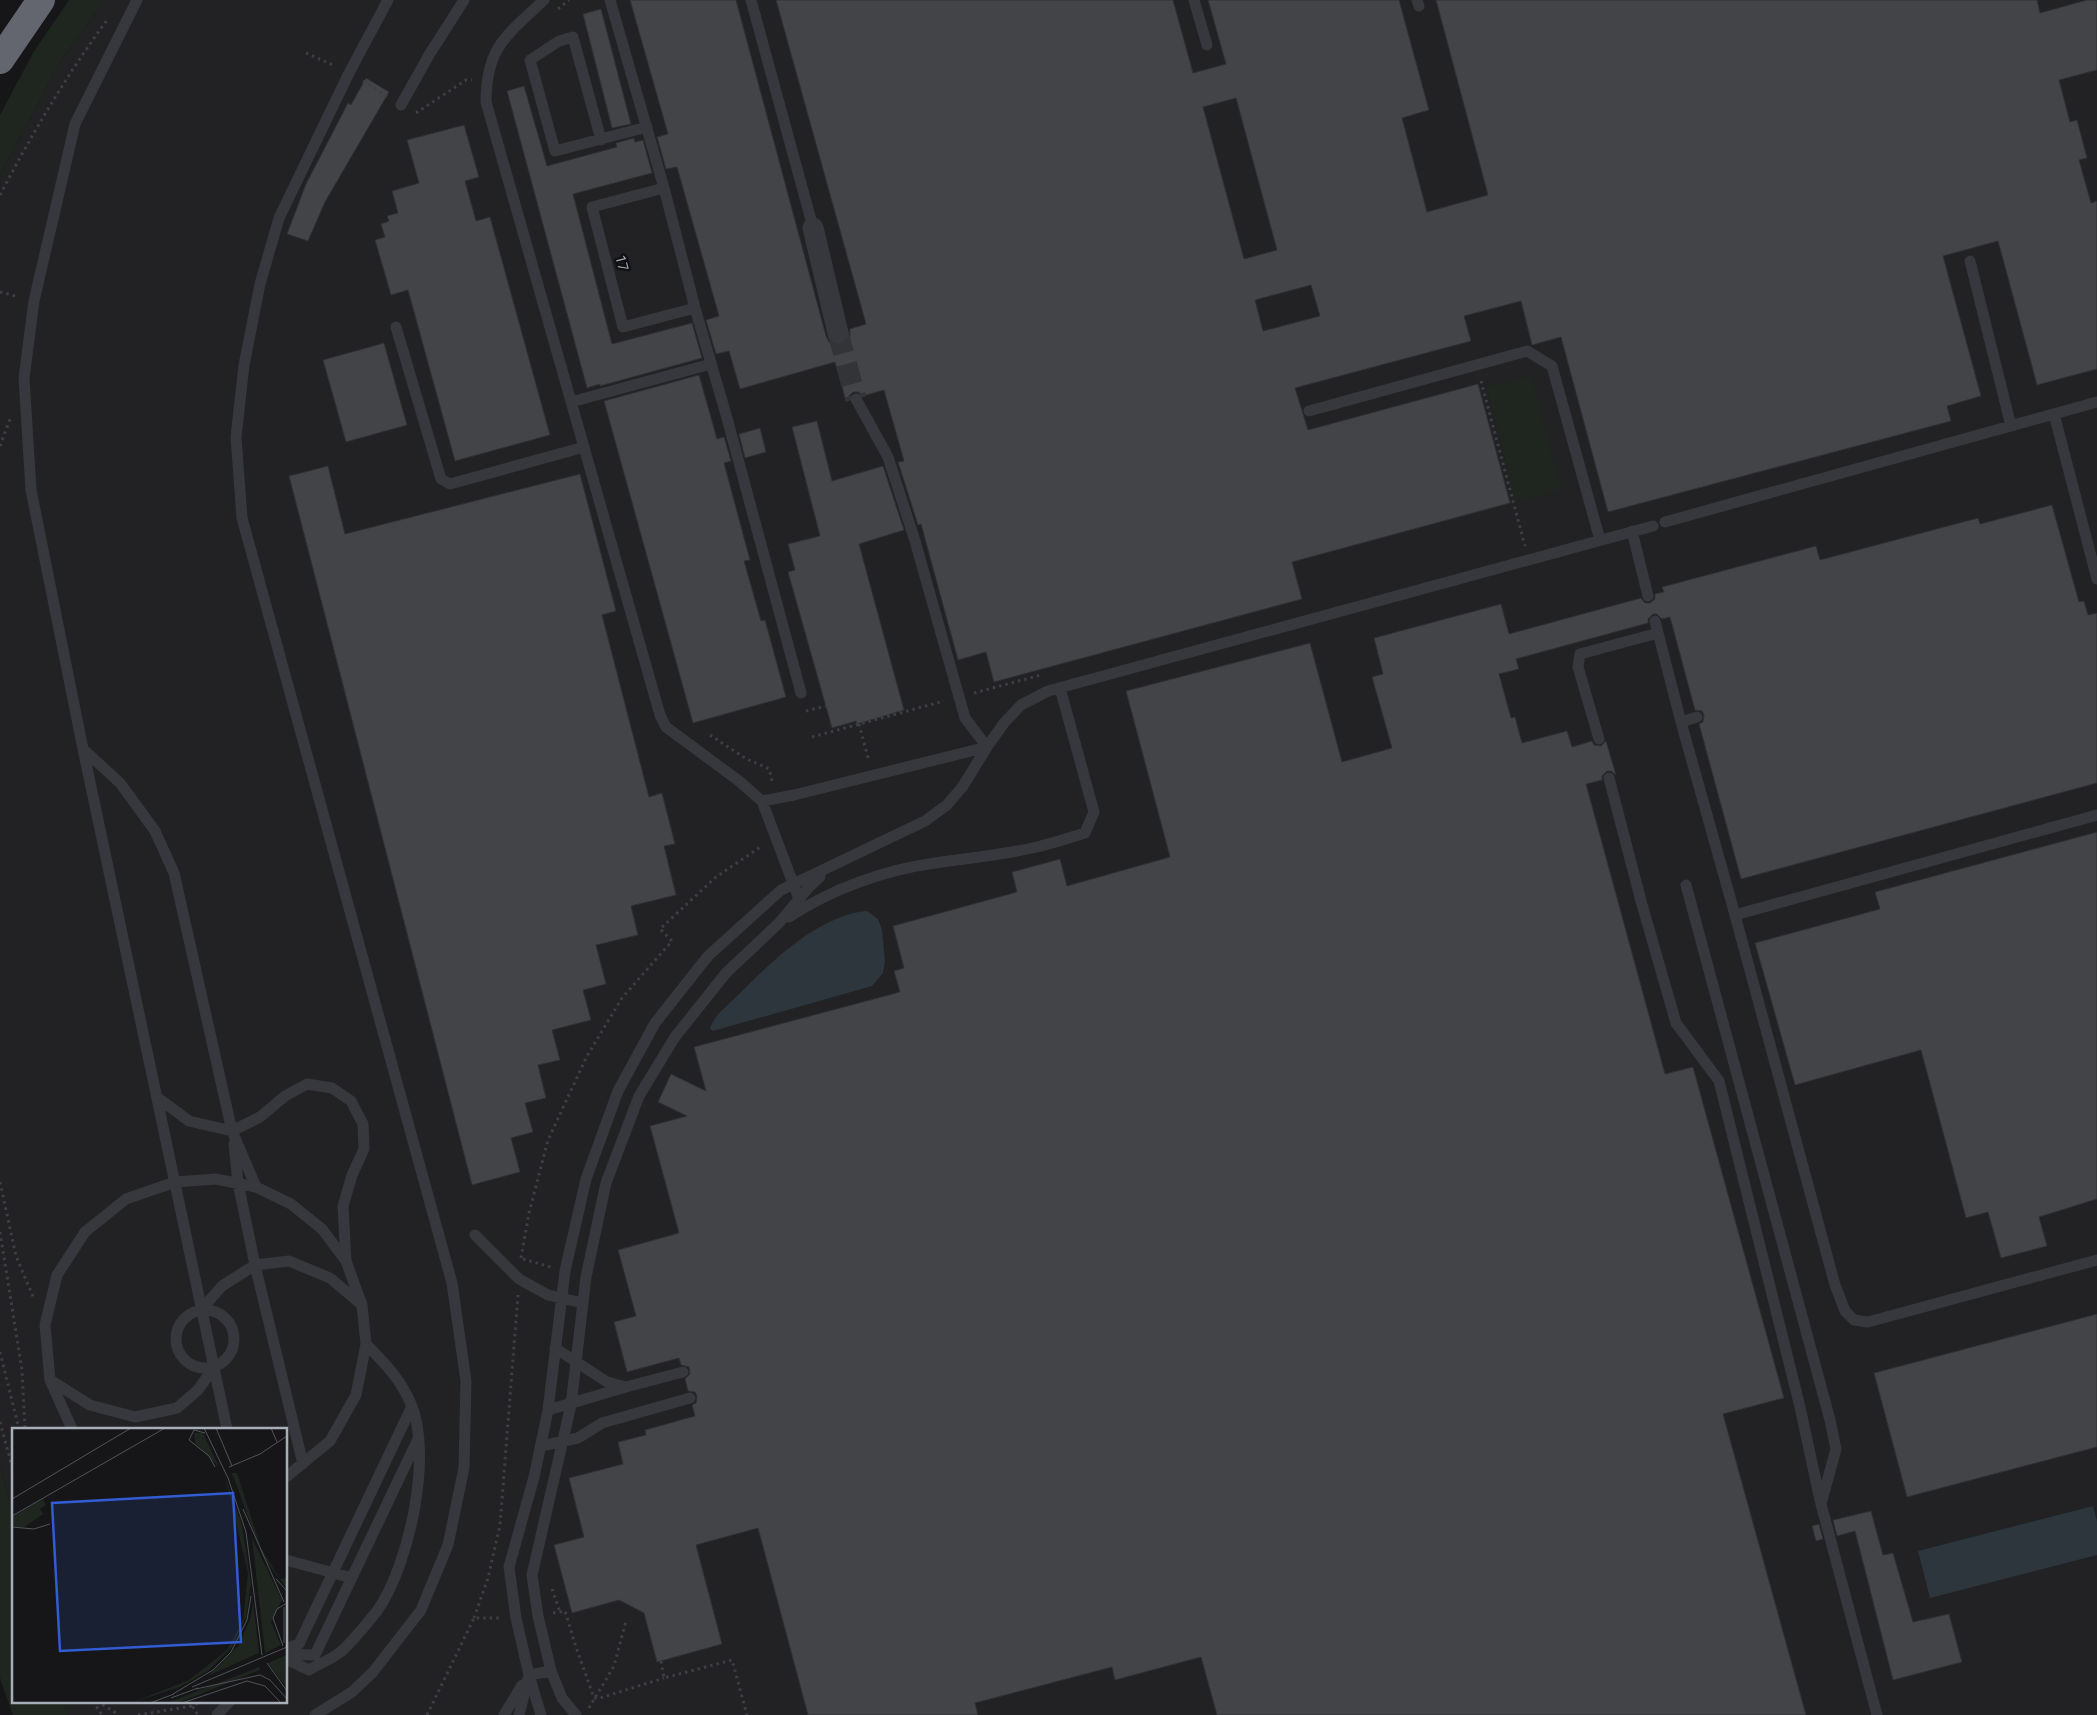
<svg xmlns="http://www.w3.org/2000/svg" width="2097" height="1715" viewBox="0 0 2097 1715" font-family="Roboto,sans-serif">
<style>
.built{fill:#222225}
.green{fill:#1e261f}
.water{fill:#2c363c}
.building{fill:#424448;stroke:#303034;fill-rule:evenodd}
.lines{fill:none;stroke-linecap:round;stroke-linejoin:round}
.street-tunnel{stroke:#333438;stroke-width:21;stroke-dasharray:21 11;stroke-linecap:butt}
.path{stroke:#3d3f44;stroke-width:3;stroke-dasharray:2.5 4;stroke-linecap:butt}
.lane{stroke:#37383d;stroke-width:11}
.street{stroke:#37383d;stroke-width:21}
.highway{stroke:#63666e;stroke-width:28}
.labels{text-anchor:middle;stroke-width:5;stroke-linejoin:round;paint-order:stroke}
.street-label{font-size:14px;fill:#a8aeb8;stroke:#111113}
.inset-road{fill:none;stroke:#505358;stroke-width:1}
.view{fill:#325cd3;fill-opacity:0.15;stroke:#325cd3;stroke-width:2.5}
.inset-edge{fill:none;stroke:#a8aeb8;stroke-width:2.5}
</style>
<rect width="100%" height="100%" fill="#161618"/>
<path class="built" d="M105 0H2097V1715H68L64 1701H286V1429H14V1520L0 1465V175L60 62Z"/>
<path class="green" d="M69 0H105L60 62 0 175V115L34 51Z
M1531 376 1561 490 1516 502 1487 387Z
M0 1465 14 1520V1701H64L68 1715H13L0 1678Z"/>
<path class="water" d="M867 911 878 919 882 930 885 961 883 973 872 986 713 1031 710 1029C713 1016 727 1006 736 997 770 963 818 915 867 911Z
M2093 1506 2097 1521V1555L1930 1598 1918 1551Z"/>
<path class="building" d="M630 0H736L826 336 829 342 840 345 846 342 850 337V329L866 324 776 0H1173L1193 73 1226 64 1208 0H1399L1429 110 1402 118 1427 212 1488 195 1436 0H2037L2040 13 2087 0H2097V70L2059 80 2070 122 2077 120 2087 158 2079 160 2091 203 2097 201V369L2037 385 1998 241 1943 256 1981 396 1947 406 1951 421 1608 512 1561 337 1532 345 1521 301 1464 316 1471 341 1295 388 1308 430 1478 384 1510 503 1292 562 1302 599 994 682 986 652 958 660 921 524 918 525 898 462 904 461 884 390 863 396 859 392H853L849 396V400L846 401 835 362 740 389 729 351 716 354 706 320 719 316 677 167 666 169 657 137 668 134ZM1236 98 1277 250 1244 259 1203 107ZM1311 285 1320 316 1263 331 1255 300Z
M601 9 631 124 612 128 583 14Z
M366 78 389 92 325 202 308 241 287 234 306 184 348 103 351 105Z
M524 86 547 166 617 147 616 143 634 138 635 142 643 140 652 173 573 194 612 344 692 323 702 358 600 386V384L587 388 507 91Z
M464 125 479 177 465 181 476 221 490 217 550 435 455 461 408 290 391 295 375 240 385 237 381 224 389 221 387 216 398 213 392 191 419 183 407 140Z
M384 343 407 425 346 442 323 360Z
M699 375 717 439 724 437 731 461 724 463 750 560 744 561 761 621 765 620 786 697 693 723 604 401Z
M817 421 832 481 883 466 904 530 859 544 904 710 857 724 856 721 832 728 788 572 795 570 788 544 820 536 792 427Z
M760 428 766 452 745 458 739 434Z
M328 466 345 534 580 474 616 611 602 615 649 797 662 793 675 844 664 846 676 895 631 906 638 935 596 945 606 984 583 990 591 1020 552 1030 560 1060 538 1065 546 1098 525 1103 533 1132 511 1138 520 1172 472 1185 289 476Z
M2052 505 2079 602 2084 601 2088 615 2097 613V783L1741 879 1699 724 1703 722 1704 715 1702 711 1695 710 1670 617 1662 619 1657 614H1653L1648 619V623L1516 659 1519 669 1499 674 1511 718 1515 717 1522 743 1567 731 1572 747 1592 741 1594 745 1601 746 1606 741 1616 775 1611 771H1607L1602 776V780L1586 784 1665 1074 1693 1067 1784 1398 1723 1414 1806 1715H1217L1201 1657 1115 1680 1112 1667 975 1703 978 1715H808L758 1528 696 1545 722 1644 657 1662 644 1613 619 1600 572 1613 554 1545 584 1537 569 1478 623 1464 618 1442 646 1435 645 1430 695 1416 692 1405 696 1403 697 1396 695 1392 688 1391 685 1379 690 1374 689 1367 681 1365 679 1358 627 1372 614 1322 636 1316 618 1250 679 1233 650 1126 687 1116 658 1102 671 1074 706 1091 694 1047 900 992 894 971 904 968 893 926 1017 892 1012 872 1060 859 1067 886 1170 857 1126 691 1310 643 1342 762 1392 748 1372 677 1383 674 1374 638 1501 604 1509 634 1641 598 1645 603H1650L1655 599V594L1664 592 1662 587 1816 546 1820 560 1978 518 1980 524Z
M2097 832V1199L2039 1217 2047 1246 2001 1258 1988 1212 1966 1218 1921 1050 1795 1085 1755 943 1880 909 1875 892Z
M2097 1314V1447L1907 1497 1874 1373Z
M1871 1511 1883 1555 1893 1553 1913 1622 1949 1614 1962 1662 1893 1680 1855 1531 1837 1536 1833 1520Z
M1819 1524 1823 1539 1816 1541 1812 1526Z"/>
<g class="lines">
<path class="street-tunnel" d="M838 333 856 399"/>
<path class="path" d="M558 9 569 0
M306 53 335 66
M363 81 389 98
M416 113 466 80H472
M0 195C32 134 67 74 108 19
M0 292 19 297
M1481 381 1525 546
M0 446 10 419
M974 693 1041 675
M806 711 826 706
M859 724 869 761
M710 735 745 758 769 769 773 784
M812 737 944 701
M0 1182 16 1256 34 1299
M0 1232 22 1370 25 1429
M521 1258 529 1213 548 1140 587 1056 622 998 672 941 660 929 716 877 762 846
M523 1259 551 1267
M0 1352 19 1429
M0 1422 14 1474
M552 1589 560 1612
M553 1613 565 1611 575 1644 594 1698H600L664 1678
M474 1618 488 1578 500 1525 518 1295
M661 1661 664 1678 732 1660 747 1715
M93 1701 102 1715
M97 1701 119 1715
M189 1701 198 1715
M589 1708 614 1666 626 1621
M138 1715 192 1706 202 1701
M427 1715 474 1618H499"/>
<path class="lane" d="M137 0 75 124 34 301 24 378 31 490 83 749 227 1429
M544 0C507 35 486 47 486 102L660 715 666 727 739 781 762 801 799 899
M610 0 664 188 695 308 727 418 801 693
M751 0 811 220
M1194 0 1207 45
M1417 0 1419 6
M401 105 429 55 464 0
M601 140 573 37 559 41 530 60 555 151 647 127
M664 188 592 207 623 327 695 308
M1970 261 2011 426
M396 327 441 479 450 484 584 447
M571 402 711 364
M1309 411 1527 351 1552 366 1600 540
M2054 414 2097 579
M1665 522 2097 402
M1632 531 1648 596
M1655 621 1681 722 1735 915 1835 1285 1845 1311 1854 1320 1868 1322 2097 1260
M1681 722 1697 717
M1599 739 1578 667 1580 654 1658 633
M83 749 120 783 155 831 174 873 232 1131 256 1187
M1609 778 1641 901 1676 1023 1719 1081 1800 1407 1820 1500
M762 801 794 795 987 747 965 718 915 541 888 457 856 399
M1686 885 1830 1420 1836 1449 1821 1504 1877 1715
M1735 915 2097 815
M789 917C832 889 884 870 935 863 969 858 1003 855 1037 847 1053 843 1069 838 1085 833L1094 812 1060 688
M158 1098 189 1121 232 1131 260 1117 285 1096 307 1084 332 1088 351 1101 363 1124 364 1149 352 1175 343 1206 346 1261
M234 1144 238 1183 255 1265 303 1464
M475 1235 519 1279 548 1295 583 1303
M201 1310 222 1286 255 1265 289 1261 330 1278 361 1304
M176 1339a29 29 0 1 1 58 0a29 29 0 1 1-58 0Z
M555 1348 607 1382 626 1387 683 1372
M50 1380 90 1405 135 1417 177 1408 198 1390 214 1367
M548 1410 626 1387
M72 1429 50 1380 45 1325 57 1275 85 1232 126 1199 175 1182 216 1179 256 1187 291 1204 322 1229 346 1261 362 1305 366 1344 356 1395 330 1441 286 1477
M541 1446 578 1438 602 1423 690 1398
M286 1560 352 1578
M286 1649 299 1644 412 1406
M286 1654 315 1655 418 1439
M286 1659 309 1670C319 1664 330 1660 339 1653 349 1646 369 1621 377 1611 409 1566 433 1455 411 1404 400 1378 385 1364 366 1344
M217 1715 230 1701
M315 1715 352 1692 373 1672 421 1610 448 1545 464 1468 466 1381 452 1283 242 518 236 437 244 365 260 284 279 218 349 73 388 0
M504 1715 522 1685
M519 1715 529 1675 551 1671
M541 1715 529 1675 516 1618 509 1567 534 1477 548 1410 565 1271 586 1179 618 1091 655 1023 708 956 781 890 925 821 947 805 963 786 987 747 1004 723 1021 705 1048 691 1653 526
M576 1715 562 1698 551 1671 538 1616 532 1575 571 1405 586 1277 606 1183 639 1096 675 1037 726 973 779 923 809 887 820 877"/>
<path class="street" d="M813 228 838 333"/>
<path class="highway" d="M0 60 41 0"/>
</g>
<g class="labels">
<g class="street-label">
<text transform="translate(622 263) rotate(75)" y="5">17</text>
</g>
</g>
<g transform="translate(12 1428)">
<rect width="275" height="275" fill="#161618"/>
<path d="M182 5H191L207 39 183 15ZM220 45H225L249 120 268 151 275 150V161L250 127ZM213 48 230 97 239 155 234 189 220 219 196 243 168 259 119 275 177 252 215 222 231 192 236 145ZM31 71 34 77 28 81 31 86 11 100 0 98V89ZM240 110 270 172 259 194 269 217 253 225ZM241 173 247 225 196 248 227 217 239 189ZM274 227 275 229V260L256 235ZM247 239 248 242 191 265 165 275H155Z" fill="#1e261f"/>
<path class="inset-road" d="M192 0 216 50 234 104 250 227M204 0 220 38M259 0 265 14M193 5 182 2 177 12 197 28 203 39M217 39 248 26 275 8M0 71 119 0M231 81 272 174M0 88 153 0M0 99 22 101 38 96M264 151 275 163M272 215V179M271 218 261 190 265 181 275 175M255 235 275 263M180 259 275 219M184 261 248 247 258 252 275 271M161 266 201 242 219 224 235 192 239 168M159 270 186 260M138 275 162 266M170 275 235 253 253 258 269 275"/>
<path class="view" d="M221 65 229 214 48 223 40 75Z"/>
<rect width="275" height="275" class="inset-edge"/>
</g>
</svg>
